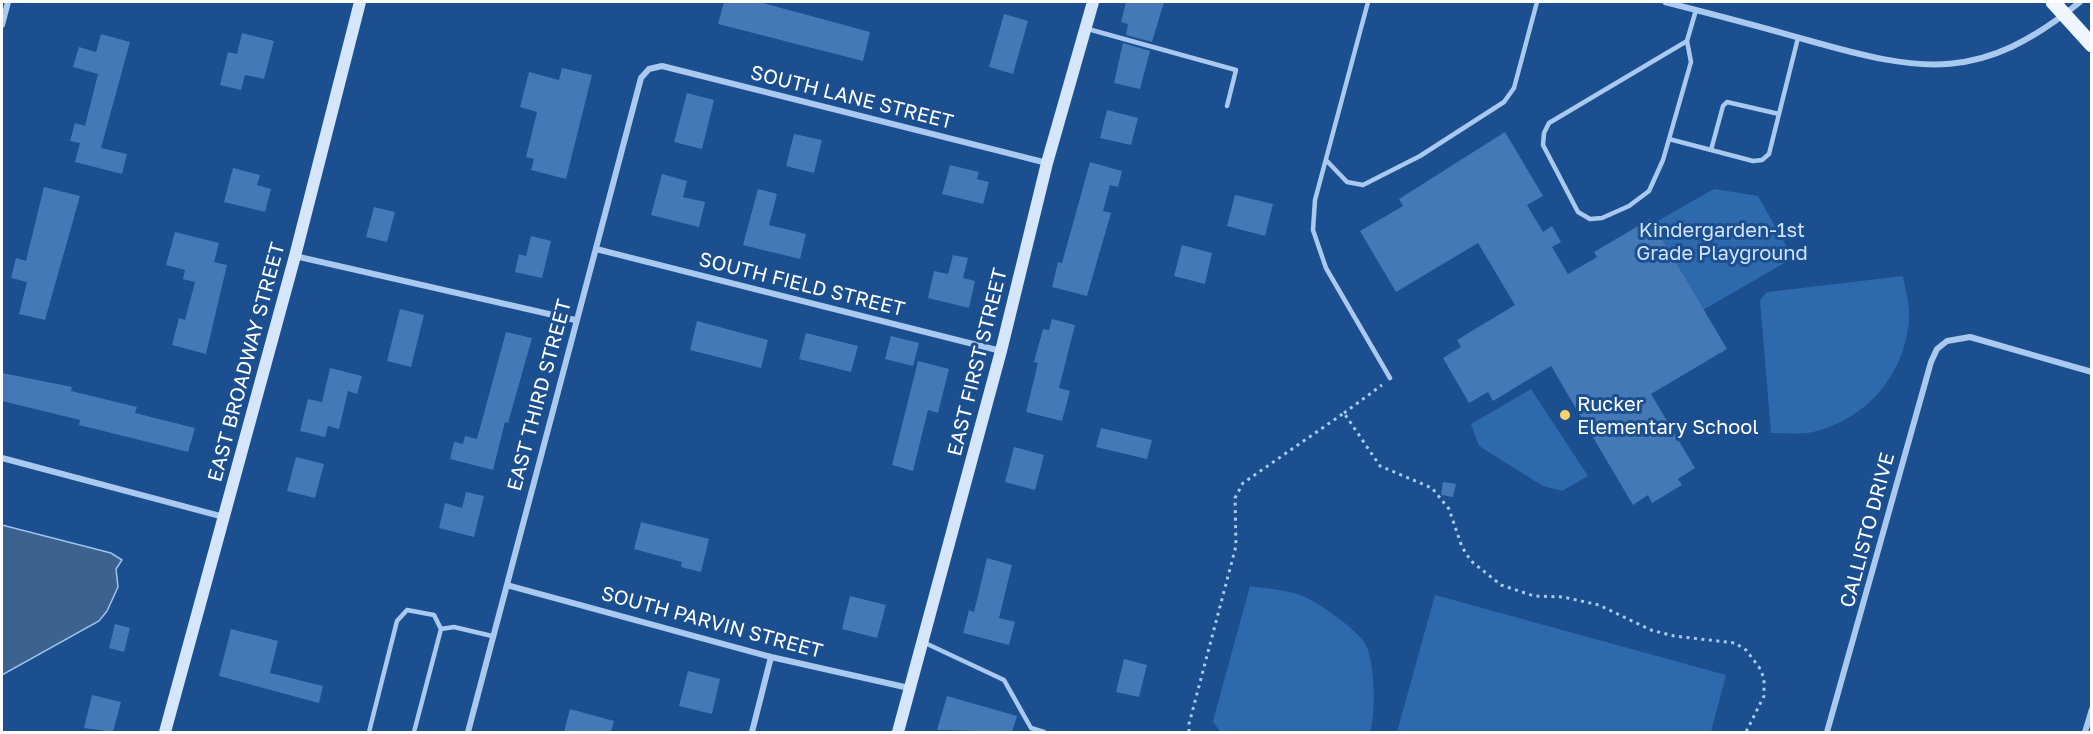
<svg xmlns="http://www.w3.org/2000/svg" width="2093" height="734" viewBox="0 0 2093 734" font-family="'Golos Text',sans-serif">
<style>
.green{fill:#2e69ad}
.water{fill:#3c6290;stroke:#9cc4f0;stroke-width:1.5}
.building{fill:#4478b7}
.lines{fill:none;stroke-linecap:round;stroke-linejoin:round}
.path{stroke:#a9c9ee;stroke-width:3;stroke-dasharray:3 4.5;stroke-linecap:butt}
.lane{stroke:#a9c9ee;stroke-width:4.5}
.street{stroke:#a9c9ee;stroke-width:6}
.secondary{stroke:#d6e6fa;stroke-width:12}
.primary{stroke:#f0f6ff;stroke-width:15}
.poi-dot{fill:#ffd166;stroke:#1b4f8f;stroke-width:2}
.labels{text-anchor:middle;stroke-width:6;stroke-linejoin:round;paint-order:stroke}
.street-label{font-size:20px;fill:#fff;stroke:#1b4f8f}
.park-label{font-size:20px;fill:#cfe3fa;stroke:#1b4f8f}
.poi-label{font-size:20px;fill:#fff;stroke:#1b4f8f;text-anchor:start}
</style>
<rect width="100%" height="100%" fill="#1b4f8f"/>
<path class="green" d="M1714 189 1758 196 1793 258 1703 310 1652 224Z
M1903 276C1905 289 1910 304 1909 317 1907 372 1867 420 1813 432 1800 435 1785 433 1771 433L1760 300 1767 292Z
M1531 389 1588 476 1562 491 1543 486 1479 446 1471 424Z
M1250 586C1266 589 1285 589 1300 595 1316 600 1359 631 1366 645 1375 664 1376 713 1370 732H1220L1213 721Z
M1435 595 1726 675 1711 732H1397Z"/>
<path class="water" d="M2 525 111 553 122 560 116 569 118 587 107 611 99 621 2 675Z"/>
<path class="building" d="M724 2H759L870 32 863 61 718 24Z
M1126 2H1164L1152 42 1126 35 1128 24 1121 22Z
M1004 14 1028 21 1013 74 989 67Z
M242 33 274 41 264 79 245 75 241 90 220 85 228 52 237 54Z
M101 34 130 42 101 148 127 154 122 174 75 162 80 143 70 141 75 123 85 126 98 74 73 67 79 47 96 52Z
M1123 43 1150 51 1140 89 1114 83Z
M562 68 592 75 566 179 531 170 534 159 526 157 537 112 520 107 529 72 559 80Z
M687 93 714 100 702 149 674 142Z
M1107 110 1138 118 1131 145 1100 138Z
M1505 132 1543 196 1527 205 1543 232 1552 226 1561 242 1552 247 1568 274 1597 257 1594 252 1650 219 1727 349 1651 394 1695 468 1678 479 1682 485 1652 503 1648 495 1633 505 1551 366 1493 401 1488 392 1469 403 1443 358 1461 347 1457 340 1515 305 1478 243 1396 292 1360 231 1403 206 1399 199Z
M794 134 822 140 814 173 786 166Z
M1090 162 1122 171 1118 187 1110 185 1103 211 1111 213 1087 296 1052 287 1058 262 1062 263Z
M950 165 979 172 977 179 989 182 983 204 942 194Z
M233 168 260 175 257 185 271 189 265 212 224 202Z
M662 174 687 181 683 197 705 202 699 227 651 215Z
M44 187 80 196 45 320 19 314 27 282 11 278 16 258 26 261Z
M758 189 777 194 769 225 806 234 800 259 743 245Z
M1235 195 1273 204 1265 236 1227 226Z
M374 207 395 212 387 242 366 237Z
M175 232 219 243 214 262 227 265 206 354 172 345 179 318 185 320 195 282 183 279 185 270 166 265Z
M531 236 551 241 542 278 515 272 519 254 526 256Z
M1182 245 1212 253 1205 284 1174 276Z
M953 255 968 258 963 278 975 281 969 308 928 298 934 271 948 274Z
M400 309 424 315 411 367 387 361Z
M1052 319 1075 325 1059 388 1070 391 1062 421 1026 412 1038 363 1034 362 1043 329 1049 330Z
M697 321 768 340 761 368 690 350Z
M506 332 532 338 508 423 505 422 493 470 450 459 454 442 463 444 465 436 477 439Z
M806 333 858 346 851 372 799 359Z
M891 336 919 343 913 366 885 359Z
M918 361 949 369 938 413 928 410 913 471 892 465Z
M330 368 362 376 357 394 348 391 339 429 328 426 325 437 300 431 308 399 322 402Z
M2 373 72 387 71 391 137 407 135 413 195 428 188 452 79 425 80 420 2 401Z
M1101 428 1152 440 1147 459 1096 447Z
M1014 447 1044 455 1035 490 1005 482Z
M296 457 324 464 315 498 287 491Z
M1443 482 1456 484 1453 497 1441 495Z
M466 492 484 496 474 537 439 528 445 503 462 508Z
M641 522 709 539 701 572 681 567 682 562 634 549Z
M987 558 1012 565 999 618 1015 622 1009 645 963 633 969 610 974 612Z
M850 596 886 605 877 638 842 629Z
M115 624 130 628 124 652 109 648Z
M231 629 278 641 270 673 323 686 319 703 219 676Z
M1124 659 1147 665 1139 697 1116 692Z
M688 671 720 679 712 714 679 706Z
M92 695 121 702 113 732 84 728Z
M947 696 1017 716 1012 732 937 730Z
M570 709 614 721 611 732H564Z"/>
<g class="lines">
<path class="path" d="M1344 413 1382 385
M1189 732V724L1236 546 1235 498 1243 483 1344 413 1380 466 1432 488 1449 509 1462 547 1471 561 1501 585 1534 596 1563 597 1599 605 1651 630 1674 636 1735 643 1746 650 1759 667 1764 678V696L1746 732"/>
<path class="lane" d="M1368 2 1315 200 1313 230 1326 268 1390 378
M1088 29 1236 70 1227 106
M1687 41 1549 123 1544 133 1543 145 1578 212 1590 219 1602 218 1629 206 1649 191 1663 160 1691 62 1687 41 1696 10
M1669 139 1753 161 1762 160 1769 154 1798 38
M1711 150 1723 106 1727 102 1779 114
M1326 160 1347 182 1363 185 1420 156 1504 102 1514 88 1537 2
M923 642 1004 680 1031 728 1044 732
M369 732 397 621 407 610 434 615 441 629
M414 732 441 629 454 627 492 636"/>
<path class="street" d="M1665 2C1712 14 1759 26 1807 40 1923 73 1981 83 2080 2
M2 25 8 2
M596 249 1001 351
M295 256 575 320
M2 458 224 517
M507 585 771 657 909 688
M468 732 641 78 649 69 662 66 1047 163
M752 732 771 657
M1827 732 1931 362 1937 349 1947 341 1970 337 2092 372
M2085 732 2092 709"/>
<path class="secondary" d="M165 732 295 256 360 2
M898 732 1001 351 1047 163 1093 2"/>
<path class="primary" d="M2053 2 2092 45"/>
</g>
<circle class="poi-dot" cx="1565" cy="415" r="6"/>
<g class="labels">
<g class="street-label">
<text transform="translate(852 97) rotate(14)" y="7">SOUTH LANE STREET</text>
<text transform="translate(802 284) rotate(14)" y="7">SOUTH FIELD STREET</text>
<text transform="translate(246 362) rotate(-75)" y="7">EAST BROADWAY STREET</text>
<text transform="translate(977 362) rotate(-76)" y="7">EAST FIRST STREET</text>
<text transform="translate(539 395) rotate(-75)" y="7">EAST THIRD STREET</text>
<text transform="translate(1867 530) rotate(-75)" y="7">CALLISTO DRIVE</text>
<text transform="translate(712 622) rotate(15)" y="7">SOUTH PARVIN STREET</text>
</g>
<g class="park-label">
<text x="1722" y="237">Kindergarden-1st<tspan x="1722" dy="23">Grade Playground</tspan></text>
</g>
<g class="poi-label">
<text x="1577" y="411">Rucker<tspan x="1577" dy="23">Elementary School</tspan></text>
</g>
</g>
<rect width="2093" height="734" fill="none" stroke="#ffffff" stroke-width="6"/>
</svg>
